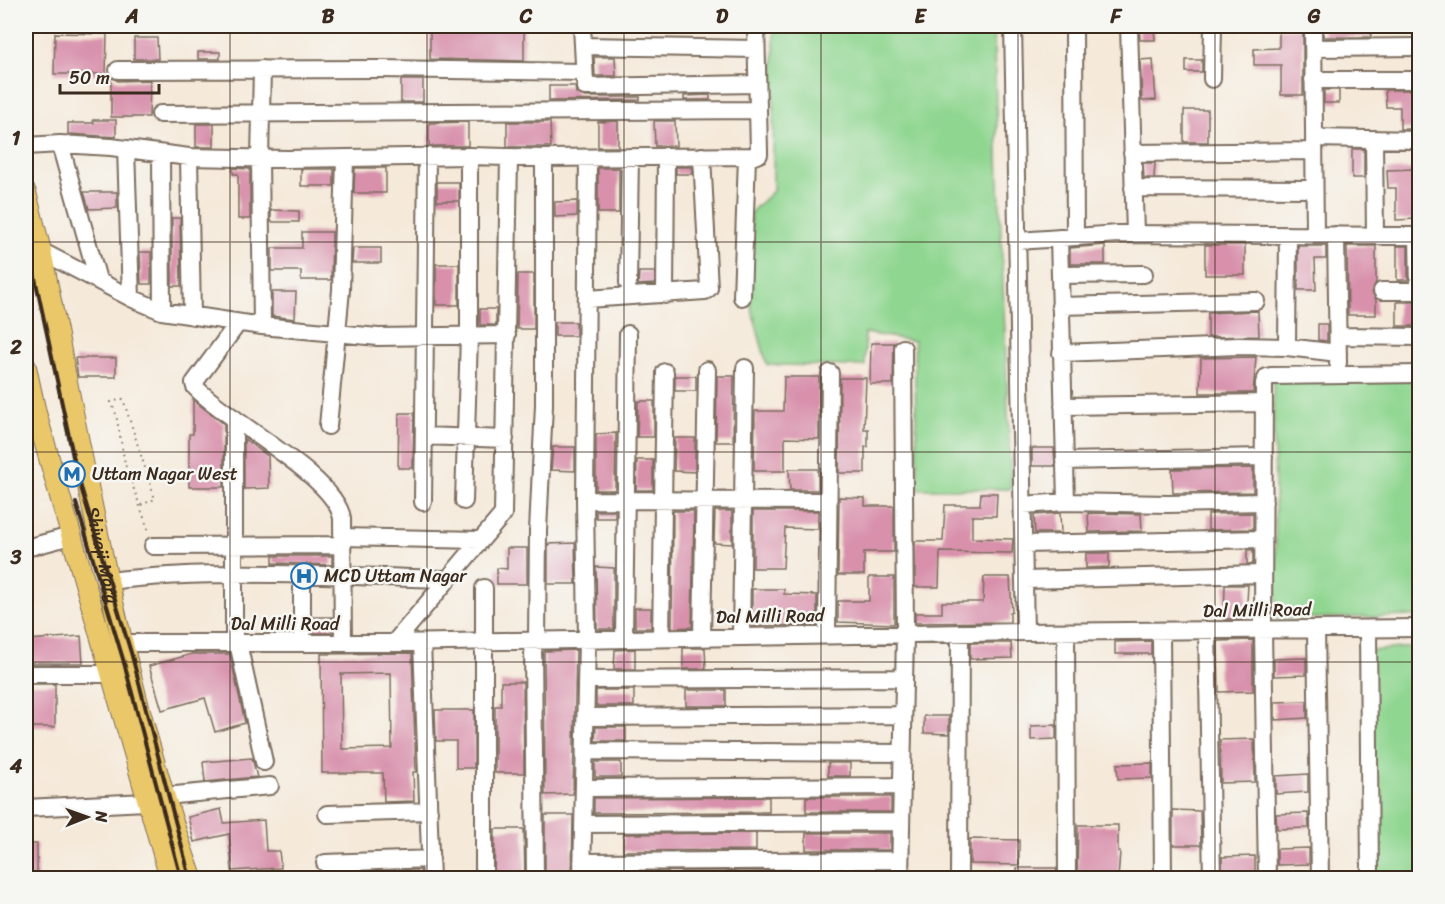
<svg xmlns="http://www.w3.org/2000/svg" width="1445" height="904" viewBox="0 0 1445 904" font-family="Sriracha,sans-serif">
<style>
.green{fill:#8fd690;stroke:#658057;stroke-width:1.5}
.building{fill:#d890ab;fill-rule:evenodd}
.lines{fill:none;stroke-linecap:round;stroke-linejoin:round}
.minor-casing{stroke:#7c6d5f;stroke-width:20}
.major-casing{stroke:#7c6d5f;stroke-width:22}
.path{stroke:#7c6d5f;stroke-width:2;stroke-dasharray:1.5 4.5;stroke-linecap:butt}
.minor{stroke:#fff;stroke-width:16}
.major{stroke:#eac769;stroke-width:20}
.rail{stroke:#3b2a1e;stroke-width:4}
.grid{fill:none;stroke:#3b2a1e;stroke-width:1.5;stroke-opacity:0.55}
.labels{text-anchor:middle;stroke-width:5;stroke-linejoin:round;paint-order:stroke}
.poi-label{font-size:18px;fill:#3b2a1e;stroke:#f6f6f2;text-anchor:start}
.street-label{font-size:18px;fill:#3b2a1e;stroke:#f6f6f2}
.neatline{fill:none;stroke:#3b2a1e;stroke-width:2}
.grid-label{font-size:20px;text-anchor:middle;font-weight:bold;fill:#3b2a1e}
</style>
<rect width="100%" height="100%" fill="#f6f6f2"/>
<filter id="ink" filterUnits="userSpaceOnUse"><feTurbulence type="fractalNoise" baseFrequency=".0167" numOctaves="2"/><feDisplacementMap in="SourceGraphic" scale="12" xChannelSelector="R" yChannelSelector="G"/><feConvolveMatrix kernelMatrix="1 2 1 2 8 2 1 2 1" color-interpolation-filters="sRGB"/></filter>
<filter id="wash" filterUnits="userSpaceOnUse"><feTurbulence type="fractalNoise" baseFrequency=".008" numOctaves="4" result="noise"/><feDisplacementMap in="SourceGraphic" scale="24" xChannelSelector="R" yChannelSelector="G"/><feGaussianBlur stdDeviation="1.35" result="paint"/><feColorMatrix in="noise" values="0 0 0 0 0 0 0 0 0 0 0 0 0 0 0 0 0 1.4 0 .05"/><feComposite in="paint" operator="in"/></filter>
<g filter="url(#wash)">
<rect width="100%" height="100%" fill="#f5e9d9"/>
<path class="green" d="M774 26H993L1011 489H918L914 341 865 333V366L767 365 749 299 751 212 773 191Z
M1419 374V616L1277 619 1273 381Z
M1419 646V878H1376L1370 651Z"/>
<g id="blocks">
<path class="building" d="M524 26V61L430 59V27Z
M1139 26H1154L1155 40H1140Z
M1323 26H1371V37H1324Z
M1303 28V95H1281V65H1254V49L1279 48V29Z
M55 33 107 34 106 74H54Z
M134 38H157L158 59H134Z
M198 52H220V59H198Z
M594 57H615L616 76H595Z
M1153 59 1156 100 1142 101 1140 60Z
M1186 60H1202V72H1186Z
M111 77 118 81 150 80 149 117H111Z
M401 80H423V102H401Z
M549 86H575L576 93 585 97H640V100L549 101Z
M1324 90H1339V103H1324Z
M1385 90H1418L1419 129H1400V107H1386Z
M710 95V100H684V96Z
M1184 110H1208V142H1184Z
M93 120H116V137L68 134V123H94Z
M618 121V147H598V122Z
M654 121H675L676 146H655Z
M468 122V146H429V123Z
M507 122H550L551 147H507Z
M196 124H214V147H196Z
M1352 149H1364V178H1352Z
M1143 163H1155L1154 178H1144Z
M676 167H692V174H676Z
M233 168 250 169V219H238V174H233Z
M355 168H386V193H354Z
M598 168H619V213H598Z
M301 169H334V186H301Z
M1415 169 1416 219 1396 220V188H1388L1387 170Z
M437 182H459V201H437Z
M117 192V208L89 209 84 192Z
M577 201V216L555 217V202Z
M271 210 299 211V222H271Z
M172 218H180L181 286H172Z
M302 232H332L331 280H301V271H272V248H302Z
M1105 245V264H1070V248Z
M1205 245H1245V275H1205Z
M1298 246H1326V259H1315L1316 290H1298Z
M1347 246H1376V282L1372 292 1376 300V315H1348Z
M1397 246H1408V280H1397Z
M353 248H381V263H352Z
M140 252H151V284H141Z
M436 264H459V305H436Z
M639 272H655V284L638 285Z
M518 274H534V329H517Z
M272 292H296L295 319 272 316Z
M1397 302H1415L1418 326H1397Z
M480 309H496V325H480Z
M1258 311 1259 336 1208 337V313Z
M555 322H576V336H555Z
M1318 324H1327V341L1318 340Z
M871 343H894L893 384H870Z
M1256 357 1253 393H1200L1201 358Z
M116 358V377H78L75 358Z
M675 376H696V391H675Z
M717 376H734L733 442H716Z
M784 377H819V439L785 438V471H754L755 411H783Z
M840 378H866L864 429H868V447H865V473H839Z
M193 400 224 424V487H189V434H193Z
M638 401H654V437H637Z
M399 413H414L413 468H398Z
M616 433 615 490H596V434Z
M675 438H695V472L674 471Z
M244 439 268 456 269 488 244 489Z
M553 447H575V471L551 470Z
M1032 448H1054L1055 466H1032Z
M637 460H653V490H636Z
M1253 468V492L1173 493 1172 469Z
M789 469H818V490H790Z
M981 493H997L996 516H972V538L1013 539 1012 553 940 552 939 587H915V541H943L945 505H980Z
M839 497 865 498V506H894V552H864V575H838Z
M596 511H615V518H596Z
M673 511H694L692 627 672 628Z
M715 511H732V544L714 543Z
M753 511H818V529L785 528 783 568H753Z
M1060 513 1061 533H1035L1034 515Z
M1088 513 1141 514 1142 531 1089 532Z
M1253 513V529L1208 530V514Z
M575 543 576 584H548V544Z
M507 548H527V584H497V568L507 569Z
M1247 550H1253V564H1247Z
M1086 553H1109V567L1086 568Z
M273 556H332V565L273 563Z
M596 567 614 568V629H597Z
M869 577H894V624L838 622V601H869Z
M984 577H1010L1012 612H1010V622L915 623V613H942V602H983Z
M1225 585H1248L1246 619H1224Z
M752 589H784V594L817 595V625L752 626Z
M635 608H651V628H635Z
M312 617H332V633H312Z
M81 636 83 663H30L28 640Z
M1253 640V691L1219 692 1218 641Z
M1151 641V654H1115V642Z
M970 643H1011L1012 658 970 659Z
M683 648H705L706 669H683Z
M635 649V669H614L615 650Z
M576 650 573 794 545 795 544 651Z
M412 653 416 772H413L414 801 384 802 383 773H322L321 654ZM391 673 392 748 342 749 341 674Z
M192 654H230L245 723 215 732 205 698 162 710 149 666Z
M1306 658V675L1274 676V659Z
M501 682H523L524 773H495V706H501Z
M26 684H55V727H26Z
M596 690H634V706H596Z
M686 690H726V706H686Z
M1307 701V718L1275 720V702Z
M435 710H474V768H456V741H436Z
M924 716H949V734L924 733Z
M1056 725V739L1031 740V726Z
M596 727H626V741H595Z
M1254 739 1255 782 1221 783 1220 740Z
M252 758 257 777 205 782 203 762Z
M595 762H621V777H595Z
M828 763H850V776H828Z
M1152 763V778L1118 779 1117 764Z
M1308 774V792L1276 794V776Z
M769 797V812L594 813V798Z
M806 797H891V812H806Z
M221 809 224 823 264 820 266 851H279L281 868 232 871 229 834 194 842 188 817Z
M1173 810 1200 811 1201 845H1173Z
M1308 813 1309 828 1277 829 1276 814Z
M545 815H573L572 879H545Z
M1078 825H1118V852H1120L1118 879H1077Z
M495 829H524L525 879H494Z
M756 833V850L623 851V834Z
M806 833H890V850H806Z
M970 839 1019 840V865L970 864Z
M26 844H37V879H26Z
M1309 848V864L1277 865V849Z
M1255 856V879H1222V857Z
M1017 868H1056L1057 879H1017Z
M420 870 421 879H396V871Z
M770 871V879H592L593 872Z
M871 871H890V879H872Z"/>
</g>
</g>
<g filter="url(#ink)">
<use href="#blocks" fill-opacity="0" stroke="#7c6d5f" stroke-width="1.5"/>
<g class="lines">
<g class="minor-casing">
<path id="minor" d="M582 26 585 82
M1013 26 1025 632
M1074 26 1075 237
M1129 26 1135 234
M1313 26 1315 235
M583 46 756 49
M1313 48 1420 47
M118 70 379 69 584 72
M1212 79 1213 26
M1313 80H1420
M585 87 756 84
M160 114 758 110
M1314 138 1420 140
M1374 139 1375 236
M60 144 98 280
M26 146 60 144 111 147 189 157 287 159 469 156 544 158 754 156 759 154V151L756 26
M126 149 131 298
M1132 153 1314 151
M161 154 162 311
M189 157 192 316
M1133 188 1314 189
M1336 235 1338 363
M1418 236 1419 291
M1059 238 1066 502
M1018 241 1118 234 1420 236
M41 251 131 298 162 311 262 326 378 337 507 335
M1060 275 1144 274
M628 283 630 157
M1382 291H1420
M665 295 666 156
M742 297 747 157
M587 299 705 291 709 288 702 156
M1060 306 1256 301
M238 323 197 379 194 383 195 387C227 421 335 476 342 518L343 643
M262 326 260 158 262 69
M1338 336 1420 337
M1287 347 1288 235
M1061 353 1238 346 1287 347 1338 353
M1063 406 1264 403
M234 418V643
M328 426 341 290 345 158
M424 436 505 439
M1064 461 1264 457
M585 500 828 501
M464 501 469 335V156
M423 502 427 156
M1023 505 1066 502 1168 504 1264 502
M342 537 480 540
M1024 544 1263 539
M153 546 343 545
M26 548 71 536
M302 576V643
M1025 580 1263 574
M109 581C221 568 335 576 447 579
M484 588V878
M1316 629 1320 878
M1368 629 1370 878
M1207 630 1212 878
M1161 631 1163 878
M1066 632 1067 878
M827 635 830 373
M702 637 707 370
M741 637 745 368
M661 638 665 372
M624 639 628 334
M537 640 538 531 544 405V158
M533 641 535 878
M122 643H394L1025 632 1420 628
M238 643 264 762
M394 643 503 514 509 157
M422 643 431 878
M26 674H111
M586 680 904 678
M586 717 903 715
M585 751 902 753
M584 788 902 786
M26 808 146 802 165 796 270 786
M327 814 429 811
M583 824 901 822
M582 862 900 860
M325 863 431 859
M582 878 587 639 585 500 588 158
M900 878 905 634 903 348
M959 878 960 633
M1267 878 1263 630 1264 383 1267 377 1271 376 1420 374"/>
</g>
<g class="major-casing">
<g id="major">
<path id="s1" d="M26 193 41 251C84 462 119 676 192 878"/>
<path d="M26 367 36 413 170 878"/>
</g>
</g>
<path class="path" d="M141 505 155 499 123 399 111 402 116 414 125 464 149 532"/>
<use href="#minor" class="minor"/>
<use href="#major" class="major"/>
<path class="rail" d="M26 236 77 474 132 656 190 878
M76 503 123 659 181 878"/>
</g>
</g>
<path class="grid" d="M230 26V878M427 26V878M624 26V878M821 26V878M1018 26V878M1215 26V878M26 242H1420M26 452H1420M26 662H1420"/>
<defs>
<g id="metro-ring" transform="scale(1.35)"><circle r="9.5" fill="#f6f6f2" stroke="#1f6fb2" stroke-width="1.5"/><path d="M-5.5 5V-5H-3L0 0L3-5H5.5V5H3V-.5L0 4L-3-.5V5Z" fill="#1f6fb2"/></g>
<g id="hospital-ring" transform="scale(1.35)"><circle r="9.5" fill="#f6f6f2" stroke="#1f6fb2" stroke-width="1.5"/><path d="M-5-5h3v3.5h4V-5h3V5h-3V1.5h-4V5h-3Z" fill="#1f6fb2"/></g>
</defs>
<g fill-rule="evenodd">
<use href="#metro-ring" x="72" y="474"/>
<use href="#hospital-ring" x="304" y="576"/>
</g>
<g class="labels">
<g class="poi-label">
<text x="92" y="480">Uttam Nagar West</text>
<text x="324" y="582">MCD Uttam Nagar</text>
</g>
<g class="street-label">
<text dy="6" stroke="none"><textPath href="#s1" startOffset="370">Shivaji Marg</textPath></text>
<text transform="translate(1257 610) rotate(-1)" y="6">Dal Milli Road</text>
<text transform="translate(770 616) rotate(-1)" y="6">Dal Milli Road</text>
<text x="285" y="630">Dal Milli Road</text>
</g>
</g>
<rect width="1445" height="904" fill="none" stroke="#f6f6f2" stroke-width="66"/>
<g transform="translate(87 817) rotate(89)" stroke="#f6f6f2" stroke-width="4.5" paint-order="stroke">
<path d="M0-4.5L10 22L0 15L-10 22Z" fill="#3b2a1e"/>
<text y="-9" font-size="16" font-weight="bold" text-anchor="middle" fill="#3b2a1e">N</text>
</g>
<path d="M60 84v9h99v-9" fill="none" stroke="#3b2a1e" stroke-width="3"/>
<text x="69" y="84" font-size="18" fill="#3b2a1e" stroke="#f6f6f2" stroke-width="4.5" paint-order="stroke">50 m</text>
<rect x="33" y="33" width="1379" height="838" class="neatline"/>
<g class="grid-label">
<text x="132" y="23">A</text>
<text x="328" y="23">B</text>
<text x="526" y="23">C</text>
<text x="722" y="23">D</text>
<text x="920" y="23">E</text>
<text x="1116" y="23">F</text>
<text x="1314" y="23">G</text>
<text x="16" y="145">1</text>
<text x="16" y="354">2</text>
<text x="16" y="564">3</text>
<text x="16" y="773">4</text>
</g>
</svg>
